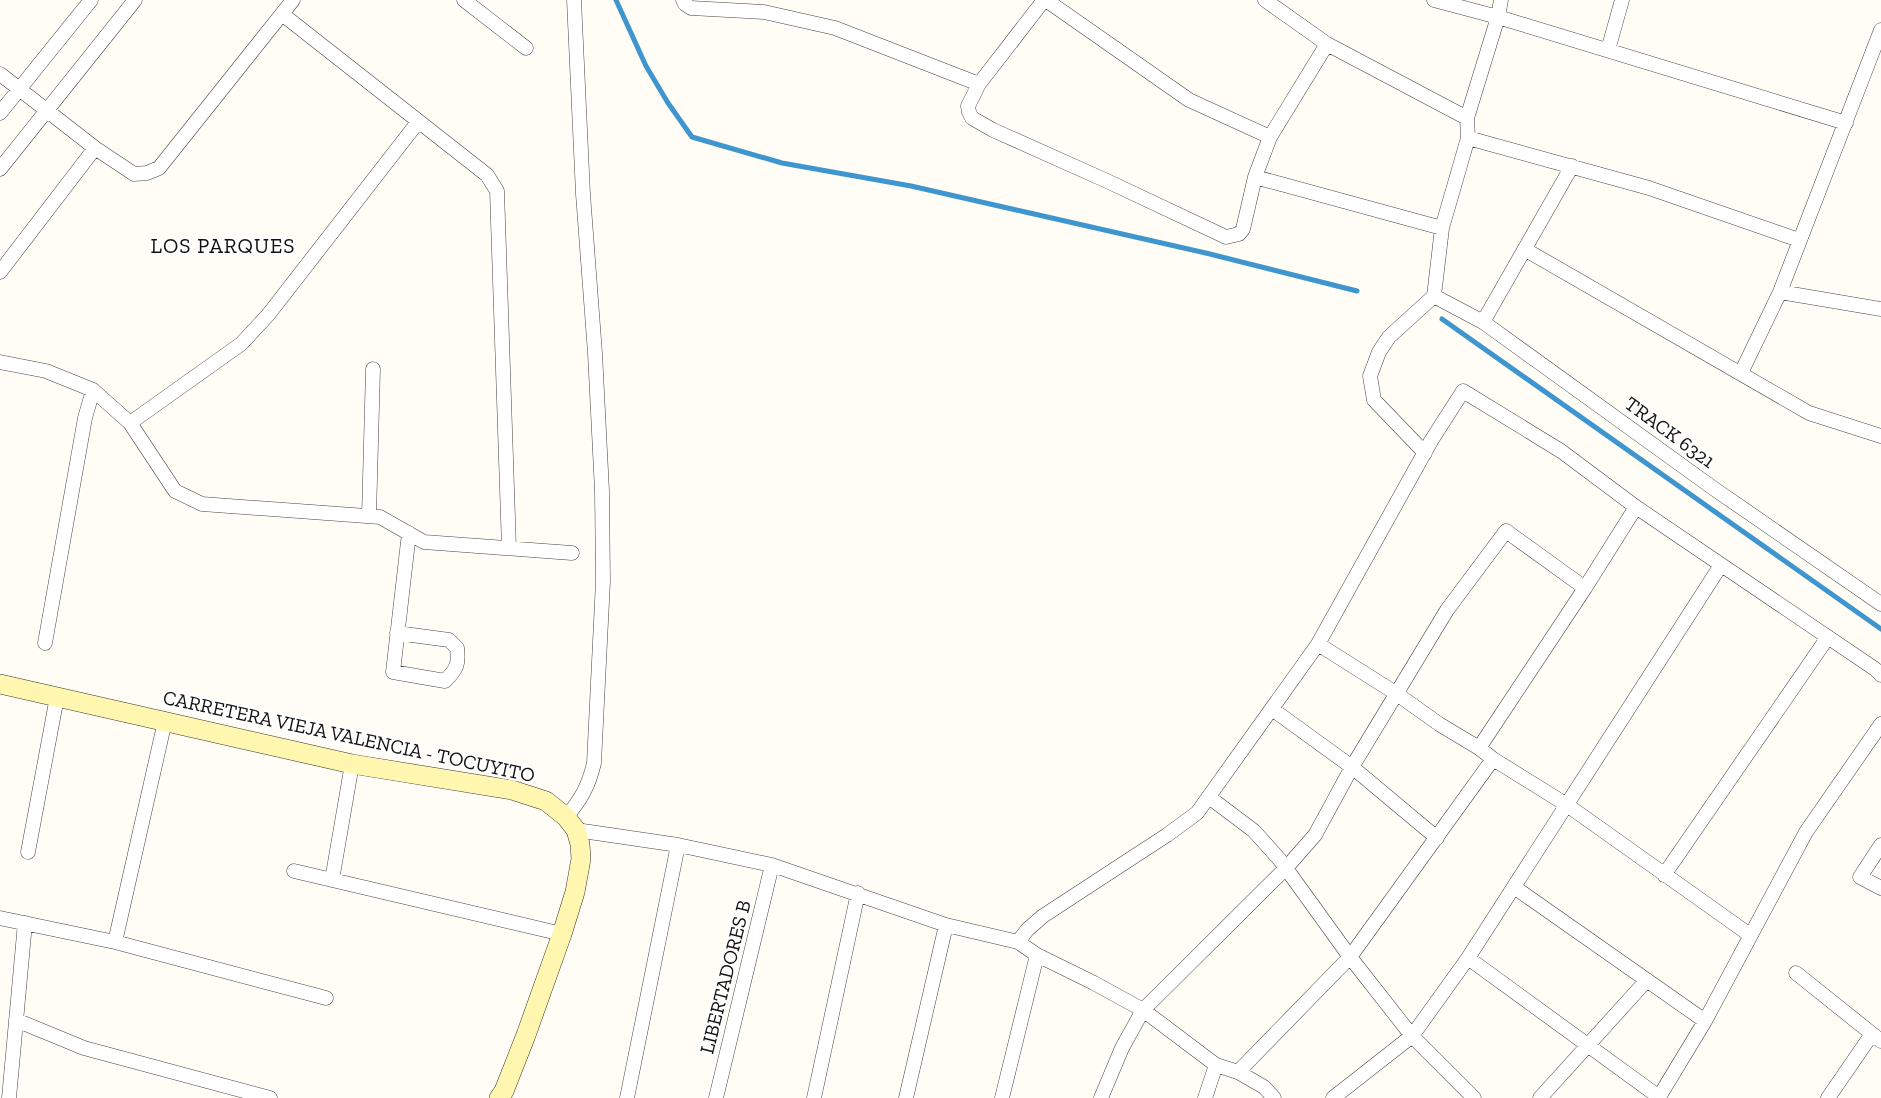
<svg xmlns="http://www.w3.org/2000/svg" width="1881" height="1098" viewBox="0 0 1881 1098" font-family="'Zilla Slab',serif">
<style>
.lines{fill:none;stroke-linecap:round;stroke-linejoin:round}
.stream{stroke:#3f96cf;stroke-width:5}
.street-casing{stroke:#444;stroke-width:15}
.secondary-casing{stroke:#333;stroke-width:20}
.street{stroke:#fff;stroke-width:14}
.secondary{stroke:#fff6b0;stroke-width:19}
.labels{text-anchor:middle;stroke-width:5;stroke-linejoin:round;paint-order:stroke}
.street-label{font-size:20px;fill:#111;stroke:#fff}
.neighbourhood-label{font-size:21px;letter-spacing:1px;fill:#111;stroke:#fff}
</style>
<rect width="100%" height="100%" fill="#fffdf5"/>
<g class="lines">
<path class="stream" d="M616 0 646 66 668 103 692 137 782 163 911 186 1210 254 1357 291
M1442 319 1881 629"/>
<g class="street-casing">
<path id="street" d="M464 0 526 48
M683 0 685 4 691 8 764 12 835 28 979 84
M1044 0 979 84 968 106 969 112 972 118 993 130 1107 181 1226 237 1239 234 1243 229 1255 177 1270 137 1327 44
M1046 0 1189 100 1270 137
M1265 0 1327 44 1467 118
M1434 0 1498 17 1846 123
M282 14 487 175 497 191 509 548
M1608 50 1622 0
M0 74 95 148 134 174 147 173 159 168 293 0
M0 113 91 0
M1468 138 1649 188 1799 240
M0 169 135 0
M1255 177 1442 228
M1526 250 1809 413 1881 436
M0 272 95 148
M1780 292 1881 309
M1434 296 1483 322 1713 488 1881 604
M1483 322 1572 166
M0 362 46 371 93 390 130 423 175 491 202 504 380 517 424 542 572 553
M1741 373 1780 292 1881 30
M130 423 241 344 268 315 418 122
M1425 453 1374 400 1370 376 1379 352 1389 337 1434 296 1442 228 1468 138 1467 118 1498 17 1501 0
M369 516 373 369
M397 633 449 640 457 648C459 664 457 669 445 681L393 672 409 533
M45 643 85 418 93 390
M1318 644 1397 694 1439 724 1479 748 1493 759 1567 805 1750 935
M1272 709 1352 767 1437 838
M1479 748 1585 588 1636 507
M1209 797 1254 831 1280 860 1350 957 1412 1036 1474 1098
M566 817C581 800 589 785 594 763L603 581 602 491 595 353 583 194 574 0
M576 830 678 845 772 865 946 925 1018 942 1037 955 1094 983 1143 1010 1216 1065 1238 1072 1264 1087 1274 1098
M1881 845 1860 877 1881 888
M28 852 57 697
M294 871 562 934
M1664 875 1828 637
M332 880 352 764
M1514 887 1705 1021
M0 918 115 942 326 998
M115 942 165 721
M1018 942 1027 930 1043 916 1167 835 1197 813 1318 644 1431 441 1463 391 1561 451 1636 507 1875 669 1881 675
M1468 958 1659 1097 1705 1021 1806 832 1881 724
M1796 973 1881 1041
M16 1020 84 1048 270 1098
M1238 1072 1350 957 1493 759
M9 1098 25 923
M627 1098 678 845
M716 1098 772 865
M814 1098 858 893
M906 1098 946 925
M1002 1098 1037 955
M1101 1098 1122 1048 1143 1010 1286 868 1315 835 1352 767 1447 610 1506 531 1585 588
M1205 1098 1216 1065
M1333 1098 1412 1036 1468 958 1721 565
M1540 1098 1647 980
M1828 1098 1872 1034"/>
</g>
<g class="secondary-casing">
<path id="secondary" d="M0 684 352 764 512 790 546 801 566 817 576 830 580 844 581 859 575 892 562 934 526 1035 504 1091 499 1098"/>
</g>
<use href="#street" class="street"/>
<use href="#secondary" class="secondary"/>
</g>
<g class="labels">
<g class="street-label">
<text transform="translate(1670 432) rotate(36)" y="7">TRACK 6321</text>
<text transform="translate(349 736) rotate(12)" y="7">CARRETERA VIEJA VALENCIA - TOCUYITO</text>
<text transform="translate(725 977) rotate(-76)" y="7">LIBERTADORES B</text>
</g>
<g class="neighbourhood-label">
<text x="223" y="253">LOS PARQUES</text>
</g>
</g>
</svg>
